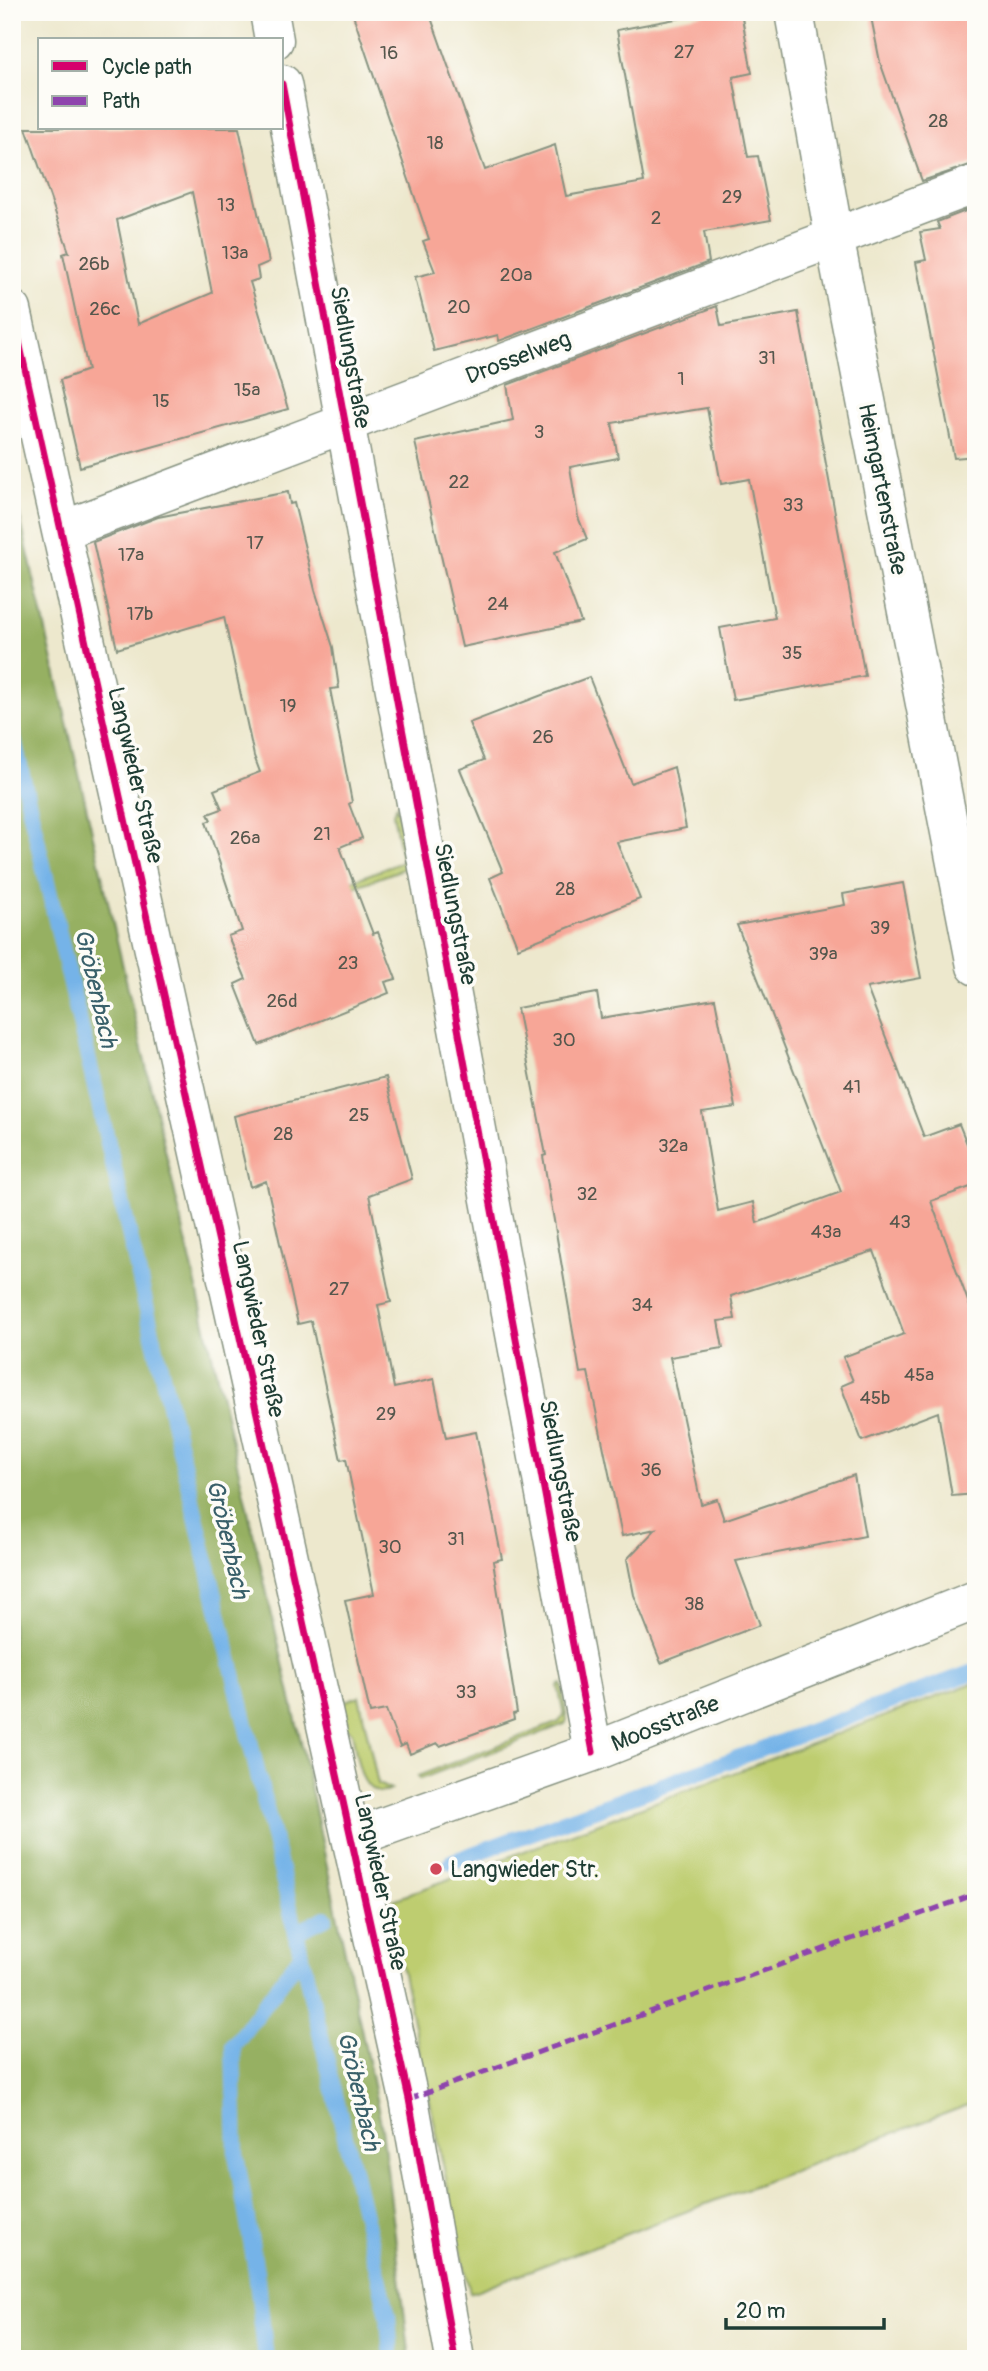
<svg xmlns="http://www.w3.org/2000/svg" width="988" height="2371" viewBox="0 0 988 2371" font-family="Pangolin,sans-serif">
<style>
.green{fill:#becd6f;stroke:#6e8552;stroke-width:2}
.forest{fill:#96b062;stroke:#5a764b;stroke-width:2}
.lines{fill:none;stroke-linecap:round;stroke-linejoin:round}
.stream{stroke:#75b3e8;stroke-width:16}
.building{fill:#f7a697;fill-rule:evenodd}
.street-casing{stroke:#869280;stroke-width:41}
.street{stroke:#fff;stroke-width:38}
.quiet{stroke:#8e44ad;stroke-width:5;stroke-dasharray:10 5;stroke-linecap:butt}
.cycleway-casing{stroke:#fdfcf7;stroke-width:11}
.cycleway{stroke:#d6006c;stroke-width:7}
.poi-dot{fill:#d1495b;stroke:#fdfcf7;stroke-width:2.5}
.labels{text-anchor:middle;stroke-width:7;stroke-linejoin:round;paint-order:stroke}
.number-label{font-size:19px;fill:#55574d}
.street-label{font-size:23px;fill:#1f3d34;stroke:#fdfcf7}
.poi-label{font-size:23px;fill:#1f3d34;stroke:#fdfcf7;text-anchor:start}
.water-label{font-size:24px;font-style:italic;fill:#39606a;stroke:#fdfcf7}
</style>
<rect width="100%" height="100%" fill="#fdfcf7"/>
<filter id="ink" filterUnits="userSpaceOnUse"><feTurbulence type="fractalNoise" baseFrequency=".0143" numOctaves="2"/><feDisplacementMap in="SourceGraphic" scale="14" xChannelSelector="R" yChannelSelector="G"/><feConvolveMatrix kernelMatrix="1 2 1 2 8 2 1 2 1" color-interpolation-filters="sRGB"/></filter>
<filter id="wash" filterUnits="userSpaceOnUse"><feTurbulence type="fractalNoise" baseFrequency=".00686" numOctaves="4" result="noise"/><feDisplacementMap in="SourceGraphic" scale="28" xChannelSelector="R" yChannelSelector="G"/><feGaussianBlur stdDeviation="1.57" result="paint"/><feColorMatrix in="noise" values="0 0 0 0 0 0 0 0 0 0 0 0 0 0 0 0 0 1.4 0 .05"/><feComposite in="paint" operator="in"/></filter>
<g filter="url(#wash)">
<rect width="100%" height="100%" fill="#ede8cd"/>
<path class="green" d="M397 806 408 867 335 894 333 888 402 862 393 813Z
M976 1682V2102L470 2293 388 1902Z
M562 1684 567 1720 565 1724 420 1779 418 1776 559 1722 564 1715 558 1686Z
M359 1696 378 1784 391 1790C359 1803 357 1754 352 1732L338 1723 340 1703Z"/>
<path class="forest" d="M12 483 301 1742 382 2128 410 2359H12Z"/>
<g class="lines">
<path class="stream" d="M12 732 172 1417 388 2315 391 2359
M451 1862 976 1671
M296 1932 325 1918
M266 2359 256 2271 236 2154 233 2046 302 1954"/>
</g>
<g id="blocks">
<path class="building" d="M352 12H429L485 170 555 145 566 196 644 182 617 30 713 12H741L752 73 733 77 748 157 758 156 771 220 704 232 709 262 499 341 498 335 434 351 415 277 435 272 423 241 429 239Z
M870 12H976V163L922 181 880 62Z
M26 128H239L269 262 257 267 259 279 250 282 288 409 80 467 60 380 88 370 63 254 69 252ZM192 192 212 293 138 324 117 220Z
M976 207V456L954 458 916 262 926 260 920 232 940 229 937 222Z
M717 306 721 326 798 312 865 676 733 700 720 628 775 618 749 479 721 484 707 408 612 423 618 458 570 467 578 517 587 539 555 552 581 622 462 647 415 442 513 420 507 385Z
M288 492 290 504 294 503 315 590 333 647 339 688 330 689 352 802 349 804 362 838 340 847 373 934 378 932 396 979 385 982 389 993 259 1045 235 984 246 979 228 936 242 931 206 822 211 820 208 814 222 809 214 790 260 772 254 756 224 617 117 649 93 542 158 517Z
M589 677 631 783 674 767 686 828 617 842 640 899 518 948 490 878 503 872 460 769 484 760 469 723Z
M903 883 921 978 867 988 924 1137 959 1124 976 1166V1185L931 1201 976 1323V1494L952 1496 938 1412 862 1441 841 1386 853 1381 843 1357 904 1334 874 1251 731 1296 735 1319 718 1321 723 1348 670 1357 701 1504 717 1499 724 1520 854 1475 865 1536 736 1561 760 1625 661 1663 634 1595 627 1559 656 1529 622 1536 588 1372 580 1373 543 1156 546 1155 517 1008 597 993 601 1018 715 999 736 1107 702 1112 718 1211 753 1202 757 1223 841 1192 737 925 845 905 843 894Z
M386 1077 412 1179 369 1195 391 1302 378 1305 394 1388 434 1379 446 1438 476 1432 502 1559 493 1561 517 1713 513 1714 514 1719 440 1746 437 1743 410 1754 406 1744 400 1747 386 1710 370 1713 345 1600 374 1594 346 1459 341 1460 311 1321 298 1324 266 1181 250 1187 234 1116Z"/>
</g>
</g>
<g filter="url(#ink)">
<use href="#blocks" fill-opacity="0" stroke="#869280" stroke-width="2"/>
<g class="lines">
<g class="street-casing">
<path id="street" d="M269 12 274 40
M794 12 834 236 976 966
M282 84 593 1752
M12 310 409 2099 455 2359
M61 531 976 184
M352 1838 593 1752 976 1600"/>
</g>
<use href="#street" class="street"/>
<path class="quiet" d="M409 2099 976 1894"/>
<g class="cycleway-casing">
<path id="cycleway" d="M282 84 593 1752
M12 310 409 2099 455 2359"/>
</g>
<use href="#cycleway" class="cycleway"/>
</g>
</g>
<circle class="poi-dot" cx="436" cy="1869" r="7"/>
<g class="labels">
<g class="number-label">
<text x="684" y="58">27</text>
<text x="389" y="59">16</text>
<text x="938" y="127">28</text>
<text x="435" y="149">18</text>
<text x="732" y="203">29</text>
<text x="226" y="211">13</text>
<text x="656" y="224">2</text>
<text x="235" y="259">13a</text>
<text x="94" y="270">26b</text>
<text x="516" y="281">20a</text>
<text x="459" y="313">20</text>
<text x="105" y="315">26c</text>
<text x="767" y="364">31</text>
<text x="681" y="385">1</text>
<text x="247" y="396">15a</text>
<text x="161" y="407">15</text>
<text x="539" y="438">3</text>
<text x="459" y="488">22</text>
<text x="793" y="511">33</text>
<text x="255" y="549">17</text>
<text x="131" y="561">17a</text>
<text x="498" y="610">24</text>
<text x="140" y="620">17b</text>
<text x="792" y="659">35</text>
<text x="288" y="712">19</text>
<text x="543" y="743">26</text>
<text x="322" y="840">21</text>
<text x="245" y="844">26a</text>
<text x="565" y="895">28</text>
<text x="880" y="934">39</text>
<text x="823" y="960">39a</text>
<text x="348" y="969">23</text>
<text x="282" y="1007">26d</text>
<text x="564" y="1046">30</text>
<text x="852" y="1093">41</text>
<text x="359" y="1121">25</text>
<text x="283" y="1140">28</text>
<text x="673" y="1152">32a</text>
<text x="587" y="1200">32</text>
<text x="900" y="1228">43</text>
<text x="826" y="1238">43a</text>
<text x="339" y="1295">27</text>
<text x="642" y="1311">34</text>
<text x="919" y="1381">45a</text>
<text x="875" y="1404">45b</text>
<text x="386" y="1420">29</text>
<text x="651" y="1476">36</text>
<text x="456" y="1545">31</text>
<text x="390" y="1553">30</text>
<text x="694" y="1610">38</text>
<text x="466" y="1698">33</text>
</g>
<g class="street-label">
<text transform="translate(351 357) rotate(80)" y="8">Siedlungstraße</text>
<text transform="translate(518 357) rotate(-21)" y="8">Drosselweg</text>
<text transform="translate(883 489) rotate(79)" y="8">Heimgartenstraße</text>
<text transform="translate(136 775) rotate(77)" y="8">Langwieder Straße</text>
<text transform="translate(456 914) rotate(79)" y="8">Siedlungstraße</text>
<text transform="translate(259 1329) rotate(78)" y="8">Langwieder Straße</text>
<text transform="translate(561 1471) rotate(79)" y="8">Siedlungstraße</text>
<text transform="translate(665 1723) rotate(-22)" y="8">Moosstraße</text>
<text transform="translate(381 1882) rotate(78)" y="8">Langwieder Straße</text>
</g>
<g class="poi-label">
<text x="450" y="1877">Langwieder Str.</text>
</g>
<g class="water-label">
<text transform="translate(96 988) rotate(77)" y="8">Gröbenbach</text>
<text transform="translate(228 1539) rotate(77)" y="8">Gröbenbach</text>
<text transform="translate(359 2091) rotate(77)" y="8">Gröbenbach</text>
</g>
</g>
<rect width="988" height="2371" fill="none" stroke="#fdfcf7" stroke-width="42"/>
<rect x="38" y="38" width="245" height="91" fill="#fdfcf7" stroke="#a4b0a9" stroke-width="2"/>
<rect x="52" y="61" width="35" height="10" fill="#d6006c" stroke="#a4b0a9" stroke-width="2"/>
<text x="102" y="74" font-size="21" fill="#1f3d34">Cycle path</text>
<rect x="52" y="96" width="35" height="10" fill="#8e44ad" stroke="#a4b0a9" stroke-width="2"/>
<text x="102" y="108" font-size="21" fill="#1f3d34">Path</text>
<path d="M726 2318v10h158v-10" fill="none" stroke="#1f3d34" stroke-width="3.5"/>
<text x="736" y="2318" font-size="21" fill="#1f3d34" stroke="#fdfcf7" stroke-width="5" paint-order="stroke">20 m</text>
</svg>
